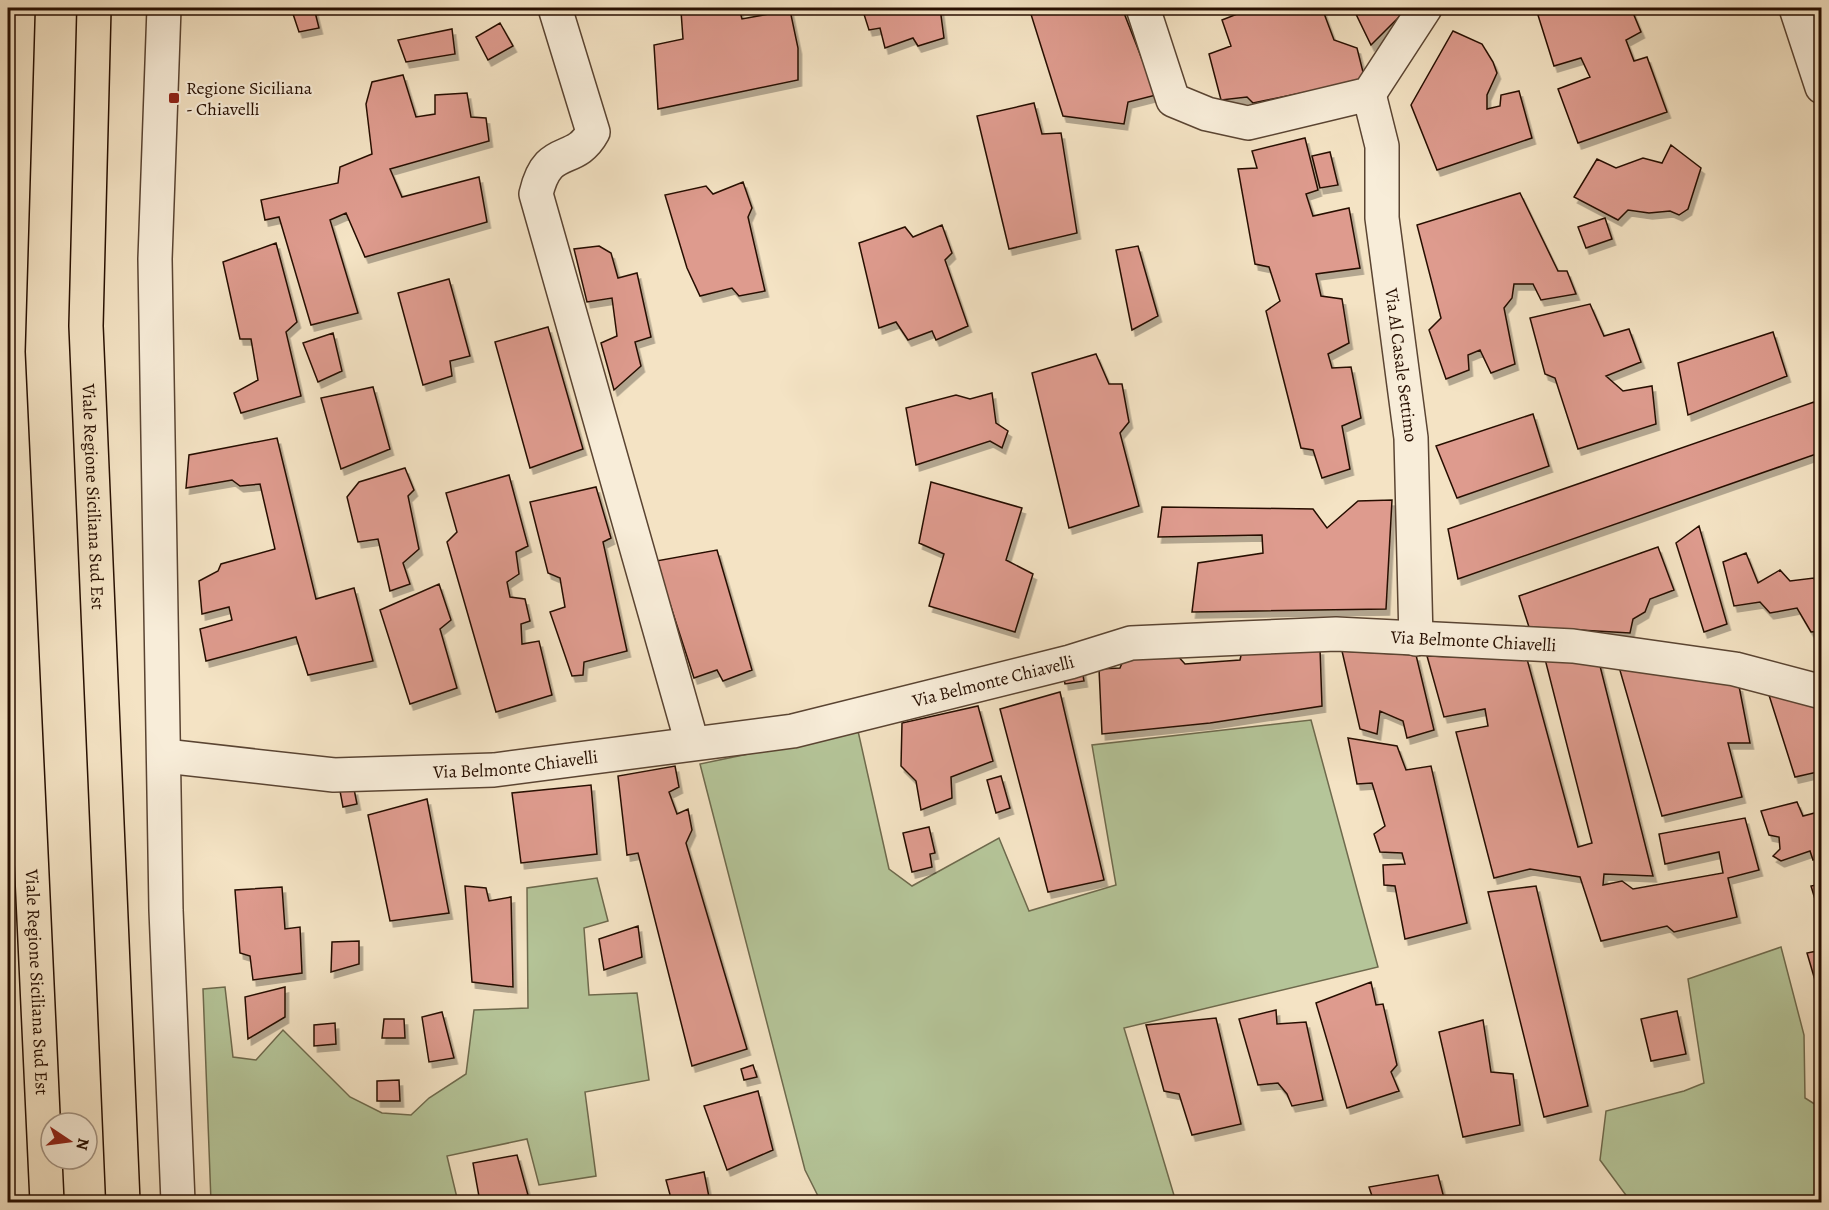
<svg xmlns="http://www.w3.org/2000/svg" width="1829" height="1210" viewBox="0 0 1829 1210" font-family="Alegreya,serif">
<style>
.green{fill:#b5c599;stroke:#6e6a4d;stroke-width:1.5}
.building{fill:#de9b8e;stroke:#270f01;stroke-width:1.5;filter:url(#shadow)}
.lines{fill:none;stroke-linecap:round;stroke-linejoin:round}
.minor-casing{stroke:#5a4432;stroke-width:36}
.major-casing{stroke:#270f01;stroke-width:36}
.minor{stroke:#f8edd9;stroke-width:33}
.major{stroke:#f4e3c4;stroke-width:33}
.poi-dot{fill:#8f2418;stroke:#f8edd9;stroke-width:2}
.labels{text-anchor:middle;stroke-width:4.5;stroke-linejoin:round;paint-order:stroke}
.poi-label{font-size:18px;fill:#270f01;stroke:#f8edd9;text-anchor:start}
.street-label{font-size:18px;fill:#270f01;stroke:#f8edd9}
</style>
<defs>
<filter id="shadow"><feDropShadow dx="3.5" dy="6" stdDeviation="0" flood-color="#0004"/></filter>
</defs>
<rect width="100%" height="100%" fill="#f4e3c4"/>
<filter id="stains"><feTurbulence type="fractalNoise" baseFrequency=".00333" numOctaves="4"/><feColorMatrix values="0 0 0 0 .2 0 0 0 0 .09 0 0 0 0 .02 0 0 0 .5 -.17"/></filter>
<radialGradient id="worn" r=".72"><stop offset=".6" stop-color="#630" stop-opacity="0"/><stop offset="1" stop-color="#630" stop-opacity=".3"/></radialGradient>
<path class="green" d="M1311 720 1378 967 1124 1028 1176 1202H821L805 1170 700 764 858 731 889 869 912 886 999 838 1029 911 1116 885 1092 745Z
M597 878 608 921 584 928 589 995 637 993 649 1080 585 1092 596 1176 539 1185 527 1139 447 1156 458 1202H211L203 989 225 987 233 1057 256 1060 283 1030 350 1097 382 1113 411 1115 429 1098 466 1074 474 1010 528 1008 527 888Z
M1781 947 1804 1035 1805 1098 1821 1108V1202H1631L1600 1160 1606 1111 1684 1091 1704 1083 1688 979Z"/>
<path class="building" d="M291 8H314L319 28 299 32Z
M696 8H739L742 19 790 10 798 48V80L658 109 654 45 683 39 681 11Z
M862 8H940L944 38 918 46 913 38 885 48 880 28 869 30Z
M1029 8H1122L1156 95 1128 102 1124 124 1063 116Z
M1243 8H1322L1334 40 1357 48 1365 80 1253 103 1247 97 1221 100 1209 54 1231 46 1222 20 1245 11Z
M1353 8H1408L1371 45Z
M1548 8H1631L1641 32 1626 40 1634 61 1647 57 1667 112 1578 143 1558 89 1590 77 1581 58 1554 66 1537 12Z
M500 23 513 46 488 60 476 37Z
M452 29 455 54 406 62 398 40Z
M1453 31 1482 44 1493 62 1497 73 1487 95V109L1500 106 1501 95 1519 91 1532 138 1437 170 1411 105Z
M403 75 416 117 435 114V95L467 93 471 117 486 118 489 141 390 169 402 197 479 177 487 222 365 257 346 213 330 220 358 313 311 325 279 217 265 220 261 200 338 183 340 167 372 154 366 104 372 82Z
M1034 103 1042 134 1061 133 1077 233 1009 249 977 116Z
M1305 138 1318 190 1306 194 1313 216 1349 208 1360 268 1316 274 1321 296 1342 299 1349 343 1328 354 1332 368 1351 367 1361 418 1342 426 1350 469 1322 478 1313 450 1301 448 1266 311 1280 301 1269 267 1255 264 1238 169 1257 168 1252 151Z
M1671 145 1701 168 1688 209 1679 215 1670 211 1649 213 1628 210 1618 220 1574 197 1597 159 1616 168 1643 158 1662 163Z
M1330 152 1338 185 1320 188 1312 156Z
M743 182 752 208 748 217 765 291 739 296 732 288 700 296 687 268 665 195 706 186 713 194Z
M1520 193 1558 271H1567L1576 294 1541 300 1533 284H1514L1512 298 1504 308 1515 364 1491 373 1480 350 1468 355 1469 370 1446 379 1429 330 1441 318 1417 225Z
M1605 218 1612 239 1586 248 1578 227Z
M942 225 952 253 945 260 968 326 936 340 932 331 908 340 896 322 879 328 859 243 905 227 913 237Z
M276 243 297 322 286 332 301 396 241 413 234 393 258 380 251 339H240L223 262Z
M599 246 611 253 618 278 637 273 651 337 635 342 641 366 614 390 601 343 617 336 612 298 587 302 574 249Z
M1138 246 1158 316 1132 330 1116 250Z
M449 279 470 356 450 361 452 376 423 385 398 293Z
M1590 304 1604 336 1629 329 1641 362 1606 376 1623 391 1652 386 1656 424 1578 449 1555 378 1545 374 1530 318Z
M548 327 583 449 530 468 495 342Z
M1773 332 1787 376 1688 415 1678 363Z
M333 333 342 371 318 382 303 343Z
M1096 354 1109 384H1122L1129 422 1120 433 1139 506 1069 528 1032 373Z
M373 387 390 449 341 469 321 398Z
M992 393 996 423 1008 431 1002 448 990 441 916 465 906 408 956 395 970 399Z
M1814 402 1822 424V452L1458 579 1448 529Z
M1533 414 1549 466 1457 498 1436 446Z
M277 438 316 599 354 588 373 661 308 675 296 637 206 661 200 629 232 620 229 607 202 614 199 581 218 571 221 564 275 549 260 484 240 486 232 480 186 488 189 455Z
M405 468 414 490 408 496 419 549 403 563 410 584 390 591 378 539 358 542 347 497 359 482Z
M509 475 528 546 516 552 519 574 507 582 510 597 525 599 530 621 521 624 522 644 539 641 552 695 496 712 447 542 457 532 446 493Z
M931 482 1022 508 1006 560 1033 574 1015 632 929 606 944 554 919 543Z
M596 487 611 538 603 542 627 651 584 662 583 675 572 676 550 612 565 607 560 578 548 573 530 502Z
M1392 500 1386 609 1192 612 1198 563 1263 553 1262 535 1158 537 1162 507 1313 509 1327 528 1358 501Z
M1699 526 1727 624 1704 632 1676 543Z
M1658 547 1674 590 1650 599 1645 612 1633 619 1630 633 1529 627 1519 596Z
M717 550 752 670 723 681 717 670 694 678 656 561Z
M1746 553 1758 583 1780 570 1790 581 1814 578 1822 600V631L1811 632 1797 608 1770 613 1760 602 1734 606 1723 562Z
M439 584 451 620 440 629 457 688 410 704 380 610Z
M1320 649 1322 706 1210 723 1102 734 1099 669 1120 668 1124 658 1176 654 1185 664 1240 660 1242 651Z
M1342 651 1416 655 1434 730 1407 738 1403 721 1380 711 1377 734 1360 729Z
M1427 656 1527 659 1578 847 1592 843 1545 659 1598 658 1653 876 1604 874 1603 885 1622 881 1633 889 1723 873 1719 852 1665 864 1659 834 1745 818 1759 870 1728 878 1737 917 1674 932 1667 926 1601 941 1580 877 1530 869 1494 878 1456 732 1488 726 1485 709 1444 717Z
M1617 660 1739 686 1750 743H1728L1742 797 1662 816Z
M1081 664 1084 681 1065 684 1062 668Z
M1060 692 1104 880 1048 892 1000 709Z
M1768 692 1822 704V771L1795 777Z
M978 706 993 761 951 777 952 798 921 810 916 781 901 766 902 723Z
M1348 738 1397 746 1406 770 1431 766 1467 923 1405 939 1395 886 1384 885 1383 865 1405 864 1402 853 1380 852 1374 834 1385 826 1372 783 1357 784Z
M675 766 679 787 669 792 677 814 688 809 692 830 686 843 747 1049 692 1066 638 853 627 855 618 776Z
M1001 776 1010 808 996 813 987 780Z
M591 785 597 854 521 863 512 793Z
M354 789 357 804 343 807 340 791Z
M427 799 449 913 390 921 368 815Z
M1797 802 1803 816 1822 811V857L1813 860 1810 851 1781 861 1773 856 1780 849 1779 837 1769 835 1761 811Z
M929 827 935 853 930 854 932 867 912 872 903 833Z
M1822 884V919H1821L1811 886Z
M465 886 486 888 489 901 511 897 513 987 472 982Z
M1536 886 1588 1106 1544 1117 1488 892Z
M282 887 285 929 300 927 302 973 253 980 250 956 240 953 235 890Z
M638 926 642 957 604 970 599 939Z
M359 941V964L331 972 332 942Z
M1822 950V1004L1807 953Z
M1371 982 1376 1005 1383 1004 1397 1065 1391 1072 1399 1091 1347 1108 1316 1003Z
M285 987V1017L248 1039 245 997Z
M1276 1010 1277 1024 1306 1022 1323 1100 1292 1106 1287 1094 1278 1083 1258 1085 1239 1019Z
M1677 1011 1686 1054 1651 1061 1641 1019Z
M442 1012 454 1058 429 1062 422 1017Z
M1216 1018 1241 1124 1192 1135 1179 1094 1164 1091 1146 1025Z
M384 1019H404L405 1038H382Z
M1483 1020 1491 1072 1513 1074 1520 1125 1463 1137 1439 1032Z
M335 1023 336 1044 314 1046V1025Z
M753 1065 757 1077 744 1080 741 1069Z
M399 1080 400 1101H377V1081Z
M758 1091 773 1150 727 1170 704 1106Z
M517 1155 528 1195 498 1202H480L473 1163Z
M704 1172 710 1202H672L666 1180Z
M1438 1175 1445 1202H1374L1369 1187Z"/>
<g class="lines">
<g class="minor-casing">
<g id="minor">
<path d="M164 8 155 259 166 910 178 1202"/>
<path d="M555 8 593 132C574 167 548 142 536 194L692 743"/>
<path d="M1143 8 1173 100 1207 114 1248 123 1369 94 1425 8"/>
<path d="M1796 8 1822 87"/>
<path id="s1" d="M1369 94 1382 146V218L1411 438 1416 639"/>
<path id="s2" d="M165 756 334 775 494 770 793 731 1070 662 1131 643 1242 638 1336 634 1573 646 1735 669 1822 692"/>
</g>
</g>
<g class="major-casing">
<g id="major">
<path id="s3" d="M18 8 8 352 47 1202"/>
<path id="s4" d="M94 8 86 326 123 1202"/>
</g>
</g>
<use href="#minor" class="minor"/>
<use href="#major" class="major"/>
</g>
<rect class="poi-dot" x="168" y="92" width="12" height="12" rx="3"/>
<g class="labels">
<g class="poi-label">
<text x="186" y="94">Regione Siciliana<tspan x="186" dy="21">- Chiavelli</tspan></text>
</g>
<g class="street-label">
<text dy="6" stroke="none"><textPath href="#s1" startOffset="274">Via Al Casale Settimo</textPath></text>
<text dy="6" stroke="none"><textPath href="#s4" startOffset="489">Viale Regione Siciliana Sud Est</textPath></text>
<text dy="6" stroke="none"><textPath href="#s2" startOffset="1324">Via Belmonte Chiavelli</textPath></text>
<text dy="6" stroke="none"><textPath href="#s2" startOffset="838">Via Belmonte Chiavelli</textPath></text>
<text dy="6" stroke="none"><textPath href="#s2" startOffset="352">Via Belmonte Chiavelli</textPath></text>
<text dy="6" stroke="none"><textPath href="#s3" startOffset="975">Viale Regione Siciliana Sud Est</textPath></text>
</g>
</g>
<rect width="1829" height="1210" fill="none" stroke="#f4e3c4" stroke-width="30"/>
<rect x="9" y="9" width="1811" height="1192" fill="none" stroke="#270f01" stroke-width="3"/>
<rect x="15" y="15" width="1799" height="1180" fill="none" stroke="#270f01" stroke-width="1.5"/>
<g transform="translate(69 1141) rotate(103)"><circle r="28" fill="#f8edd9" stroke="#a49483" stroke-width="1.5"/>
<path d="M0-4.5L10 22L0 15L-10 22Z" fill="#8f2418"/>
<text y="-9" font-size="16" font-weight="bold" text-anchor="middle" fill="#270f01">N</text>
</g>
<rect width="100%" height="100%" filter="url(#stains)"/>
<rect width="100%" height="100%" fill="url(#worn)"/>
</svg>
